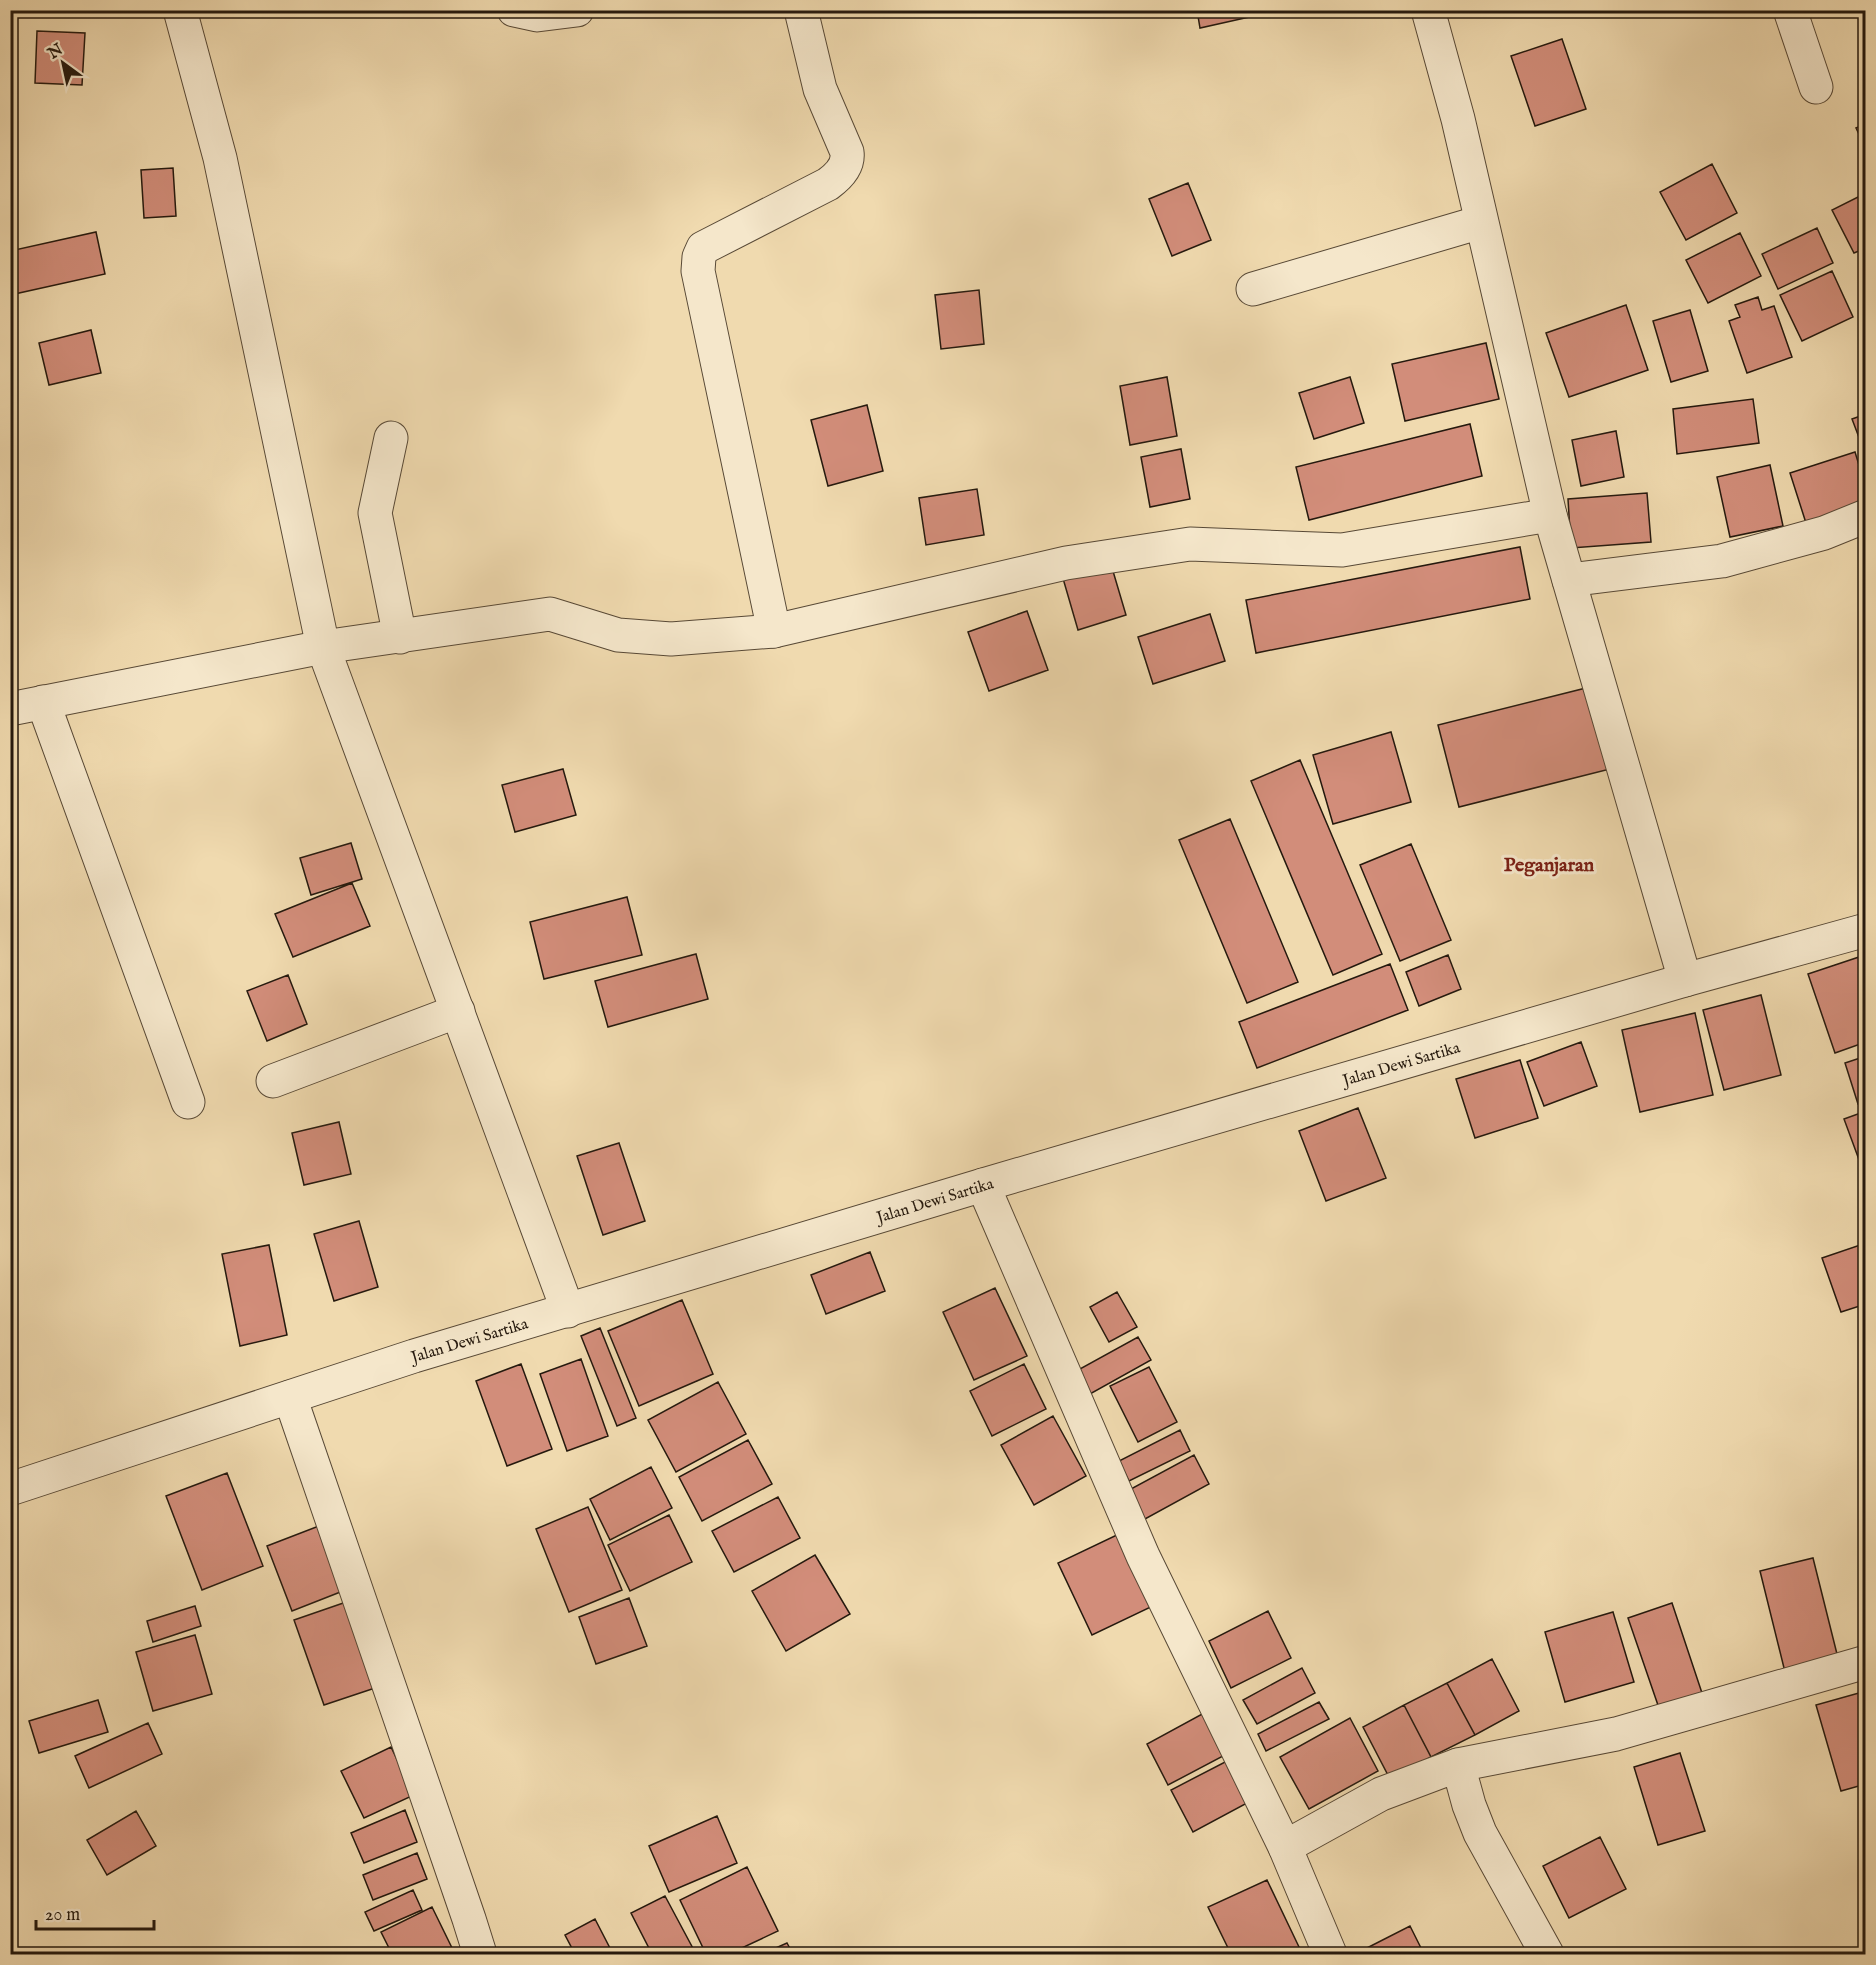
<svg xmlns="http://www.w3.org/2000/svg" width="1876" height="1965" viewBox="0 0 1876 1965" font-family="'IM FELL English',serif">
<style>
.building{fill:#d28d7a;stroke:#25190e;stroke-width:1.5}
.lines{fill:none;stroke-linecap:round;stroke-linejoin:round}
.minor-casing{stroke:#584936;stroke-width:35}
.minor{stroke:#f5e7cb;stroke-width:33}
.labels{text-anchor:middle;stroke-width:6;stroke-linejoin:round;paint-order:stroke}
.street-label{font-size:16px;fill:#25190e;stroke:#f5e7cb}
.quarter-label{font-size:20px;font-weight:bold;fill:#7a1f14;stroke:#f5e7cb}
</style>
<rect width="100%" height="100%" fill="#f0daaf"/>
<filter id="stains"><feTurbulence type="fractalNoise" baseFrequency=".00333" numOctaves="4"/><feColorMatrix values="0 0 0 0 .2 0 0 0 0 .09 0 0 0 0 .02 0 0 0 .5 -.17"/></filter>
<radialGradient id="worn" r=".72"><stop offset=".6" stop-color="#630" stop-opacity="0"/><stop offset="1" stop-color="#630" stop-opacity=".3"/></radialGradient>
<path class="building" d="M1197 10H1262L1263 14 1200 28Z
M37 31 85 33 82 85 35 83Z
M1562 39 1586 109 1535 126 1511 56Z
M1866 124V149L1856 128Z
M1712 164 1737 213 1686 240 1660 192Z
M173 168 176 216 144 218 141 170Z
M1188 183 1211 240 1172 256 1149 199Z
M1862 195 1866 202V248L1854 253 1832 210Z
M1817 228 1833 263 1778 289 1762 254Z
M96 232 105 274 10 295V251Z
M1740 233 1761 276 1708 303 1686 260Z
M1832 271 1853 317 1802 341 1780 295Z
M979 290 984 344 941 349 935 295Z
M1758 297 1762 310 1774 306 1792 357 1747 373 1729 321 1740 317 1735 305Z
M1626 305 1648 370 1569 397 1546 333Z
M1690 310 1708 371 1671 382 1653 321Z
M91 330 101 373 49 385 39 343Z
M1486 343 1499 399 1405 421 1392 364Z
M1167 377 1177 436 1130 445 1120 386Z
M1350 377 1364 423 1314 439 1299 393Z
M1753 399 1759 443 1677 454 1673 409Z
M867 405 883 471 828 486 811 420Z
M1866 414V456L1852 419Z
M1470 424 1482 476 1309 520 1296 467Z
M1616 431 1624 477 1581 486 1572 440Z
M1181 449 1190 499 1150 507 1141 457Z
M1855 452 1866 488V504L1806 523 1790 473Z
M1770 465 1783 526 1730 537 1717 477Z
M977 489 984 535 926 545 919 498Z
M1647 493 1651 542 1571 548 1568 499Z
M1520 547 1530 599 1256 653 1246 600Z
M1110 561 1126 615 1078 630 1062 575Z
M1027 611 1048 670 989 691 968 632Z
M1210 614 1225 661 1153 684 1138 637Z
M1590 687 1610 769 1459 807 1438 725Z
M1391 732 1411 802 1333 824 1313 755Z
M1300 760 1382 954 1333 975 1251 781Z
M563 769 576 815 515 832 502 785Z
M1230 819 1298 982 1247 1003 1179 840Z
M351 843 362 879 311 895 300 858Z
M1411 844 1451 940 1400 961 1360 865Z
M352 883 370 926 293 957 275 914Z
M627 897 642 955 544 979 530 922Z
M696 954 708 999 608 1027 595 981Z
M1448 955 1461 989 1419 1006 1406 972Z
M1862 956 1866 965V1042L1835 1053 1808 974Z
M1390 964 1408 1010 1257 1068 1239 1022Z
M288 975 307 1024 267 1041 247 991Z
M1761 995 1781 1075 1724 1090 1703 1010Z
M1695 1013 1713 1095 1640 1112 1622 1030Z
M1581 1042 1597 1086 1544 1106 1527 1062Z
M1866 1056V1101L1858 1104 1845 1063Z
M1520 1060 1538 1118 1475 1138 1456 1079Z
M1358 1108 1386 1178 1326 1201 1299 1131Z
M1866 1111V1176H1865L1844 1119Z
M339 1122 351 1174 304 1185 292 1133Z
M619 1143 645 1221 603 1235 577 1156Z
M359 1221 378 1287 334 1301 314 1234Z
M1866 1243V1304L1841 1312 1822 1258Z
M269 1245 287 1335 240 1346 222 1254Z
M870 1252 885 1291 826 1314 811 1275Z
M995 1288 1027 1356 974 1380 943 1312Z
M1117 1292 1137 1327 1109 1342 1090 1307Z
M682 1300 713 1374 639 1406 608 1331Z
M600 1328 636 1418 617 1426 581 1336Z
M1138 1337 1151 1360 1090 1394 1078 1370Z
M581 1359 608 1436 567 1451 540 1374Z
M521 1364 552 1449 507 1466 476 1381Z
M1024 1364 1046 1409 992 1436 970 1391Z
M1149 1367 1177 1422 1138 1442 1110 1386Z
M718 1382 746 1434 676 1472 648 1420Z
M1053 1416 1086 1476 1034 1505 1001 1445Z
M1180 1430 1190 1451 1129 1481 1119 1461Z
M748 1440 772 1484 702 1521 679 1477Z
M1194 1455 1209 1484 1145 1519 1129 1490Z
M651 1467 672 1508 610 1540 590 1499Z
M227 1473 263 1566 202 1590 166 1496Z
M778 1497 800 1538 734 1572 712 1531Z
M588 1507 622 1590 569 1612 536 1529Z
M669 1515 692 1562 630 1591 608 1545Z
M324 1524 348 1589 292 1611 267 1546Z
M1121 1533 1155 1605 1092 1635 1058 1563Z
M815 1555 850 1614 786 1651 752 1591Z
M1813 1558 1838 1658 1785 1672 1760 1571Z
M629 1598 647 1646 596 1664 579 1617Z
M352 1600 381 1686 324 1705 294 1620Z
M1672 1603 1703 1696 1660 1711 1628 1618Z
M195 1606 201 1626 153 1642 147 1621Z
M1268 1611 1291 1658 1231 1688 1209 1641Z
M1613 1612 1634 1682 1565 1702 1545 1632Z
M195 1635 212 1694 153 1711 136 1652Z
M1492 1659 1519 1711 1475 1735 1447 1683Z
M1302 1668 1315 1693 1257 1724 1243 1700Z
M1447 1683 1475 1735 1431 1757 1404 1705Z
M1866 1691V1784L1841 1791 1816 1705Z
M98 1700 108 1732 39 1753 29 1721Z
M1319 1702 1329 1719 1266 1751 1258 1734Z
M1404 1705 1431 1757 1390 1779 1363 1727Z
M1204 1713 1225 1755 1168 1785 1147 1744Z
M1350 1718 1378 1771 1309 1809 1280 1757Z
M148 1723 162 1754 89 1788 75 1756Z
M391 1747 414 1795 364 1818 341 1771Z
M1680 1753 1705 1831 1658 1845 1634 1767Z
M1227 1761 1249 1802 1193 1832 1171 1790Z
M405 1810 417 1842 364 1863 351 1833Z
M136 1811 156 1846 107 1875 87 1840Z
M717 1816 737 1863 669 1892 649 1846Z
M1600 1837 1626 1889 1569 1918 1543 1866Z
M417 1853 427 1879 373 1900 363 1875Z
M747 1867 778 1931 729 1954H706L680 1900Z
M1267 1880 1300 1949 1288 1954H1231L1208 1907Z
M413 1890 422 1910 374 1931 365 1912Z
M665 1896 696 1954H652L631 1913Z
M432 1907 455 1954H392L381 1932Z
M595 1919 613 1954H575L565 1935Z
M1410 1926 1424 1954H1361L1359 1952Z
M787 1943 793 1954H762Z"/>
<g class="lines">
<g class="minor-casing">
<g id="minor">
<path d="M180 10 220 158 323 647 568 1311"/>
<path d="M514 10 537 15 577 10"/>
<path d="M1428 10 1458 119 1550 515 1685 980"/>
<path d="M1790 10 1816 87"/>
<path d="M1253 289 1481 222"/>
<path d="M391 438 375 513 400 637"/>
<path d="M1569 580 1722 561 1824 533 1866 516"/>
<path d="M774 631 698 271 699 257 703 248 828 184C839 176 849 166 847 152L820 89 801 10"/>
<path d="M43 702 188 1102"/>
<path d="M10 709 323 647 550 614 618 635 671 639 774 631 1066 563 1190 544 1342 550 1550 515"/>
<path d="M273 1081 458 1011"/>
<path d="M983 1185 1143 1556 1285 1847 1330 1954"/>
<path d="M290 1397 469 1919 480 1954"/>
<path id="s1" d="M10 1489 414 1356 983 1185 1685 980 1866 930"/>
<path d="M1458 1765 1616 1734 1866 1662"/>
<path d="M1285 1847 1381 1794 1458 1765 1469 1805 1480 1833 1547 1954"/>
</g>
</g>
<use href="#minor" class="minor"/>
</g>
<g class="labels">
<g class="street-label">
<text dy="6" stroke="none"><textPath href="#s1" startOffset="1455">Jalan Dewi Sartika</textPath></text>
<text dy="6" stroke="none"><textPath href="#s1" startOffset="969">Jalan Dewi Sartika</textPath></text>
<text dy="6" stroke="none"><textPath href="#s1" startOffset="483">Jalan Dewi Sartika</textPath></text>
</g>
<g class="quarter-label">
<text x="1549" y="871">Peganjaran</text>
</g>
</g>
<rect width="1876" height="1965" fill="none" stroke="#f0daaf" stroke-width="36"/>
<rect x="12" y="12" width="1852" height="1941" fill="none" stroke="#25190e" stroke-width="3"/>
<rect x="18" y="18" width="1840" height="1929" fill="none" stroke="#25190e" stroke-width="1.5"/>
<g transform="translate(63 63) rotate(327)" stroke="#f5e7cb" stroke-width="4.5" paint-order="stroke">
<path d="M0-4.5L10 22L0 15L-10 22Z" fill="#25190e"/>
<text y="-9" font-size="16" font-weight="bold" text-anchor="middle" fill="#25190e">N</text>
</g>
<path d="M36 1920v9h118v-9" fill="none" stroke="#25190e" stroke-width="3"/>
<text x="45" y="1920" font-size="18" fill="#25190e" stroke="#f5e7cb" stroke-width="4.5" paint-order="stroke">20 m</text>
<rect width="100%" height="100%" filter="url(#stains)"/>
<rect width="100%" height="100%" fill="url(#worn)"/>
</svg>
